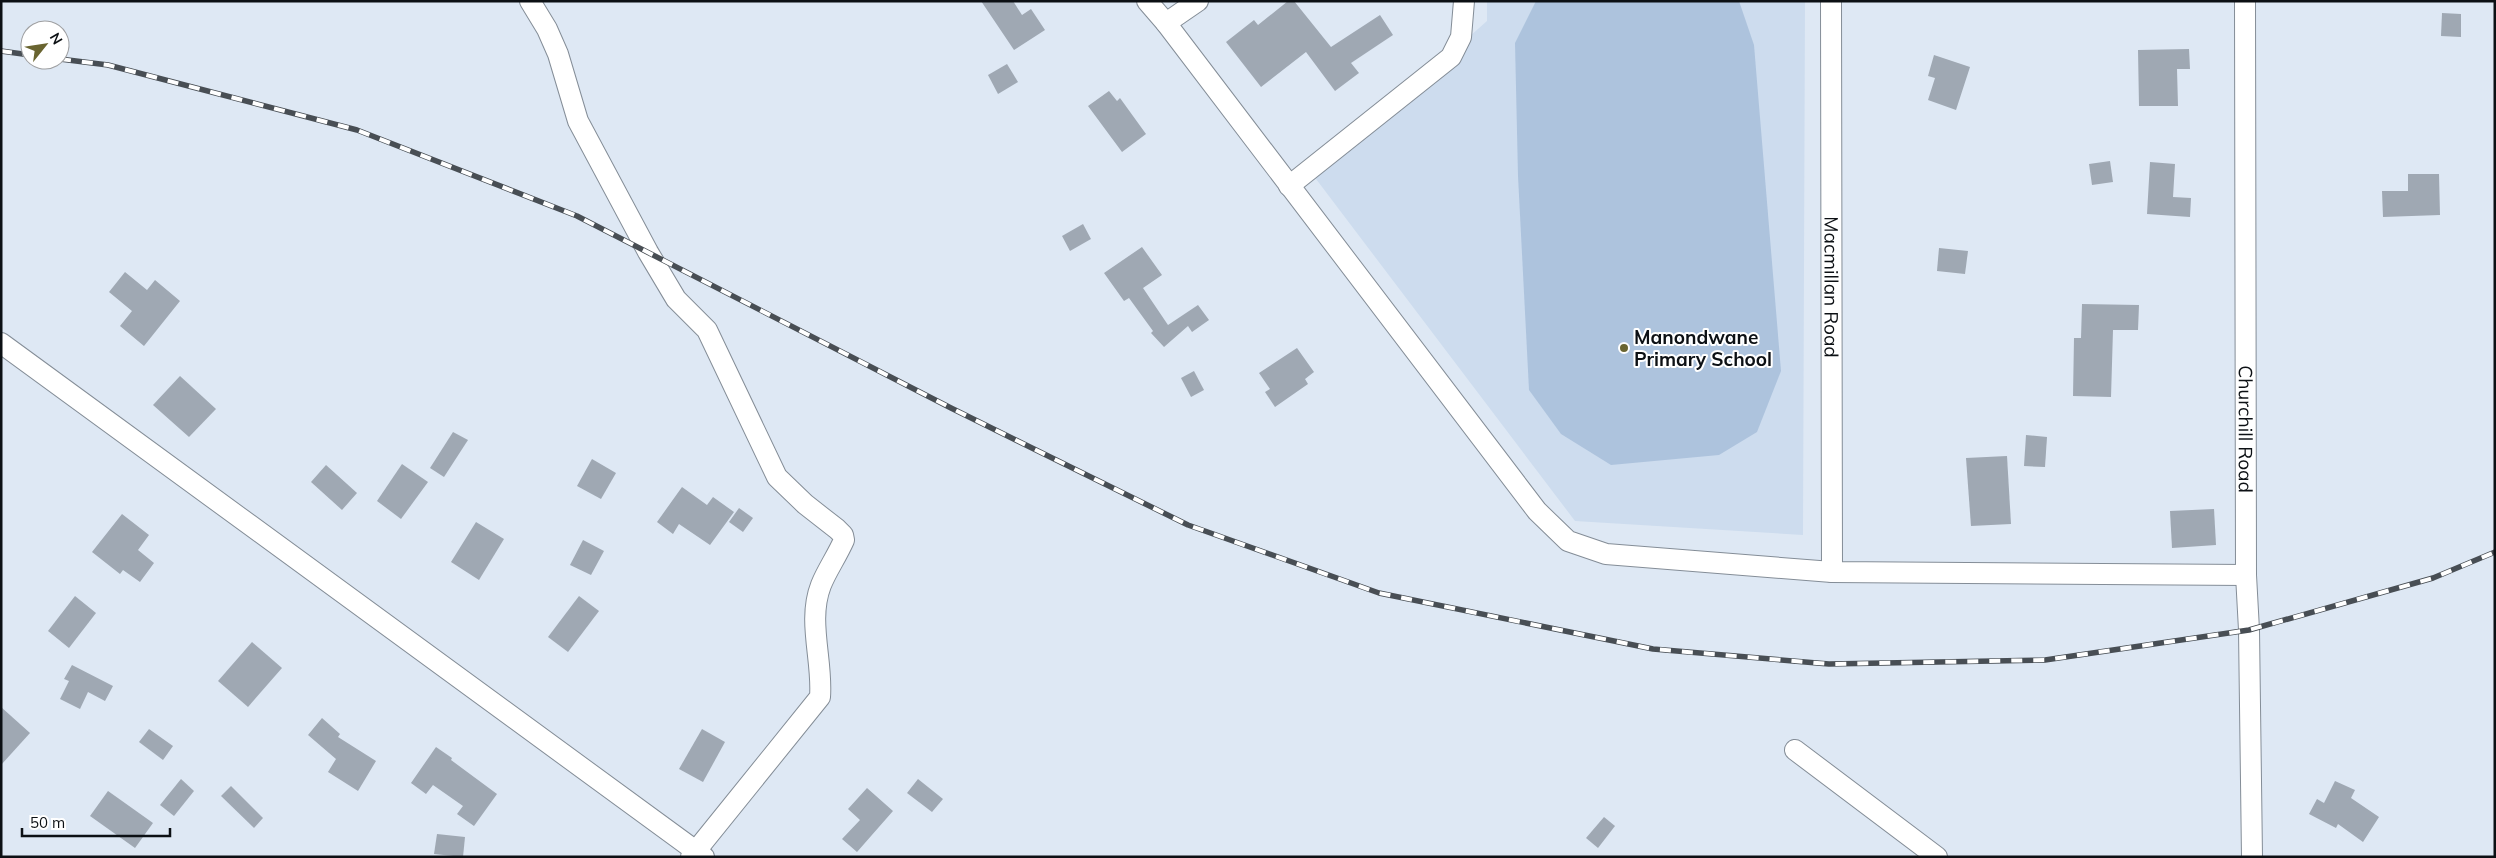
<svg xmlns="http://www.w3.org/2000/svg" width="2496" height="858" font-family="Mulish,sans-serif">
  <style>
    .built { fill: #cddcee }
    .green { fill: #adc3dd }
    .building { fill: #9fa8b3 }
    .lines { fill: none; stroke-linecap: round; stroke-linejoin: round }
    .minor-casing { stroke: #848d97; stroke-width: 22 }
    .minor { stroke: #fff; stroke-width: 20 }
    .rail-casing { stroke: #484e54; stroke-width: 5.5 }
    .rail { stroke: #fff; stroke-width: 4; stroke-dasharray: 11; stroke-linecap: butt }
    .poi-dot { fill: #696430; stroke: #fff; stroke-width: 2 }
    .labels { text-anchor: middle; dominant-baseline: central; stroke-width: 4; stroke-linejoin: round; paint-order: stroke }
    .street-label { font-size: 19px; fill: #0c1014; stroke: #fff }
    .poi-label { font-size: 19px; font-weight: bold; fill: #0c1014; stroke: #fff; text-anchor: start }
  </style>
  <rect width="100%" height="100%" fill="#dee8f4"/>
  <path class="built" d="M1487 1H1805L1803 535 1575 521 1313 175 1487 21Z"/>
  <path class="green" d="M1536 1H1739L1754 45 1781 371 1757 432 1719 455 1611 465 1561 434 1529 390 1518 176 1515 43Z"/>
  <g class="building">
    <path d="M981 1H1013L1022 15 1031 9 1045 30 1014 50Z"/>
    <path d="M1288 1H1294L1331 47 1380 15 1393 35 1351 63 1359 73 1335 91 1306 52 1261 87 1226 42 1254 20 1258 25Z"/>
    <path d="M2442 13 2461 14V37L2441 36Z"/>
    <path d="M2189 49 2190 69H2177L2178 106H2139L2138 50Z"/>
    <path d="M1934 55 1970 67 1956 110 1928 100 1935 78 1928 76Z"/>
    <path d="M1007 64 1018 82 998 94 988 75Z"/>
    <path d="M1109 91 1117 101 1120 98 1146 134 1122 152 1088 106Z"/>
    <path d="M2110 161 2113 182 2092 185 2089 164Z"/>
    <path d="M2150 162 2175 164 2173 197 2191 198 2190 217 2147 214Z"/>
    <path d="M2408 174H2439L2440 215 2383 217 2382 191H2408Z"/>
    <path d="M1083 224 1091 239 1070 251 1062 236Z"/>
    <path d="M1142 247 1162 275 1143 288 1168 325 1198 305 1209 320 1192 332 1188 326 1164 347 1151 333 1153 331 1129 298 1124 301 1104 273Z"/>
    <path d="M1939 248 1968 251 1965 274 1937 271Z"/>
    <path d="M125 272 147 290 155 280 180 301 144 346 120 326 132 311 109 292Z"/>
    <path d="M2082 304 2139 305 2138 330H2113L2111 397 2073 396 2074 338H2081Z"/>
    <path d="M1297 348 1314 372 1305 379 1308 384 1275 407 1265 392 1270 389 1259 373Z"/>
    <path d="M1194 371 1204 390 1191 397 1181 378Z"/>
    <path d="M180 376 216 409 189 437 153 405Z"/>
    <path d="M453 432 468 440 444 477 430 468Z"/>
    <path d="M2026 435 2047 437 2045 467 2024 466Z"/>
    <path d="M2007 456 2011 524 1971 526 1966 458Z"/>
    <path d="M592 459 616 473 601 499 577 486Z"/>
    <path d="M402 464 428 482 401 519 377 501Z"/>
    <path d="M326 465 357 493 342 510 311 482Z"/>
    <path d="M682 487 707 505 713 497 734 512 710 545 679 524 673 534 657 522Z"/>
    <path d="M739 508 753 518 743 532 729 522Z"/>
    <path d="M2214 509 2216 545 2172 548 2170 511Z"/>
    <path d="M122 514 149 535 138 550 154 563 140 582 123 570 120 574 92 552Z"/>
    <path d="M476 522 504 539 479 580 451 562Z"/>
    <path d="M583 540 604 551 591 575 570 565Z"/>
    <path d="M75 596 96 613 69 648 48 631Z"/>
    <path d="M579 596 599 611 568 652 548 637Z"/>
    <path d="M252 642 282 668 248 707 218 681Z"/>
    <path d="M72 665 113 686 105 701 88 692 80 709 60 699 69 681 64 679Z"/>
    <path d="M1 707 30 733 1 765Z"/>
    <path d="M322 718 340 734 338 737 376 761 358 791 328 772 336 759 308 735Z"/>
    <path d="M149 729 173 746 163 760 139 742Z"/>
    <path d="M702 729 725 742 703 782 679 769Z"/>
    <path d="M436 747 452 758 451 760 497 794 474 826 457 814 463 806 433 785 426 794 411 783Z"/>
    <path d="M181 779 194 791 174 816 160 805Z"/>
    <path d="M918 779 943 799 932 812 907 793Z"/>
    <path d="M2335 781 2355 790 2351 798 2379 817 2363 842 2338 824 2336 828 2309 814 2317 799 2324 803Z"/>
    <path d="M231 786 263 818 254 828 221 796Z"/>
    <path d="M867 788 893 811 857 852 842 839 860 820 848 809Z"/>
    <path d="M108 791 153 823 135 848 90 816Z"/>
    <path d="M1604 817 1615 826 1598 848 1586 838Z"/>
    <path d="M437 834 465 837 463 857 434 854Z"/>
  </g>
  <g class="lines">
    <defs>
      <g id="minor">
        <path d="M530 1 547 29 558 54 578 121 648 252 676 299 707 330 777 477 805 504 837 529 843 535 844 540C837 556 827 570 821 585 807 621 823 660 820 697L691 857"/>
        <path d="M1147 1 1166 23 1537 511 1568 541 1606 554 1832 572 2246 575"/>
        <path id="s1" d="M1831 1 1832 572"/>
        <path id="s2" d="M2245 1 2246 575 2249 630 2252 857"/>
        <path d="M1166 23 1198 1"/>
        <path d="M1289 186 1451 57 1461 37 1464 1"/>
        <path d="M1 343 704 857"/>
        <path d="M1795 750 1937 857"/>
      </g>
    </defs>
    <use href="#minor" class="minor-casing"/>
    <use href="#minor" class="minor"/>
    <defs>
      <g id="rail">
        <path d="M1 51 30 55"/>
        <path d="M60 59 108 65 357 130 577 216 951 408 1188 525 1379 593 1653 649 1829 664 2045 660 2249 630 2433 578 2495 552"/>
      </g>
    </defs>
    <use href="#rail" class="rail-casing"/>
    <use href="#rail" class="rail"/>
  </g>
  <circle class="poi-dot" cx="1624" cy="348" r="5"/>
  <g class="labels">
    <g class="street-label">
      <text stroke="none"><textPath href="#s1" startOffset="286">Macmillan Road</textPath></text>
      <text stroke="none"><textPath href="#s2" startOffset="428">Churchill Road</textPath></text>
    </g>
    <g class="poi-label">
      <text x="1634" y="337">Manondwane<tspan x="1634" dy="22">Primary School</tspan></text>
    </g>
  </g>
  <rect width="2496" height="858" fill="none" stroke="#0c1014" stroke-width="5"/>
  <g transform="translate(45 45) rotate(60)"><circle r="24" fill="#ffffff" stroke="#9e9fa1"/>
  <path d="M0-4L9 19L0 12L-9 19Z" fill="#696430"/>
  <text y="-8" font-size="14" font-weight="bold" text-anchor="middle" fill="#0c1014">N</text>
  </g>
  <path d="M22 828v8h148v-8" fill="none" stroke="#0c1014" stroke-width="2.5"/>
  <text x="30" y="828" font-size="15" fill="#0c1014" stroke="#ffffff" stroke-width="4" paint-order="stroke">50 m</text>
</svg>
